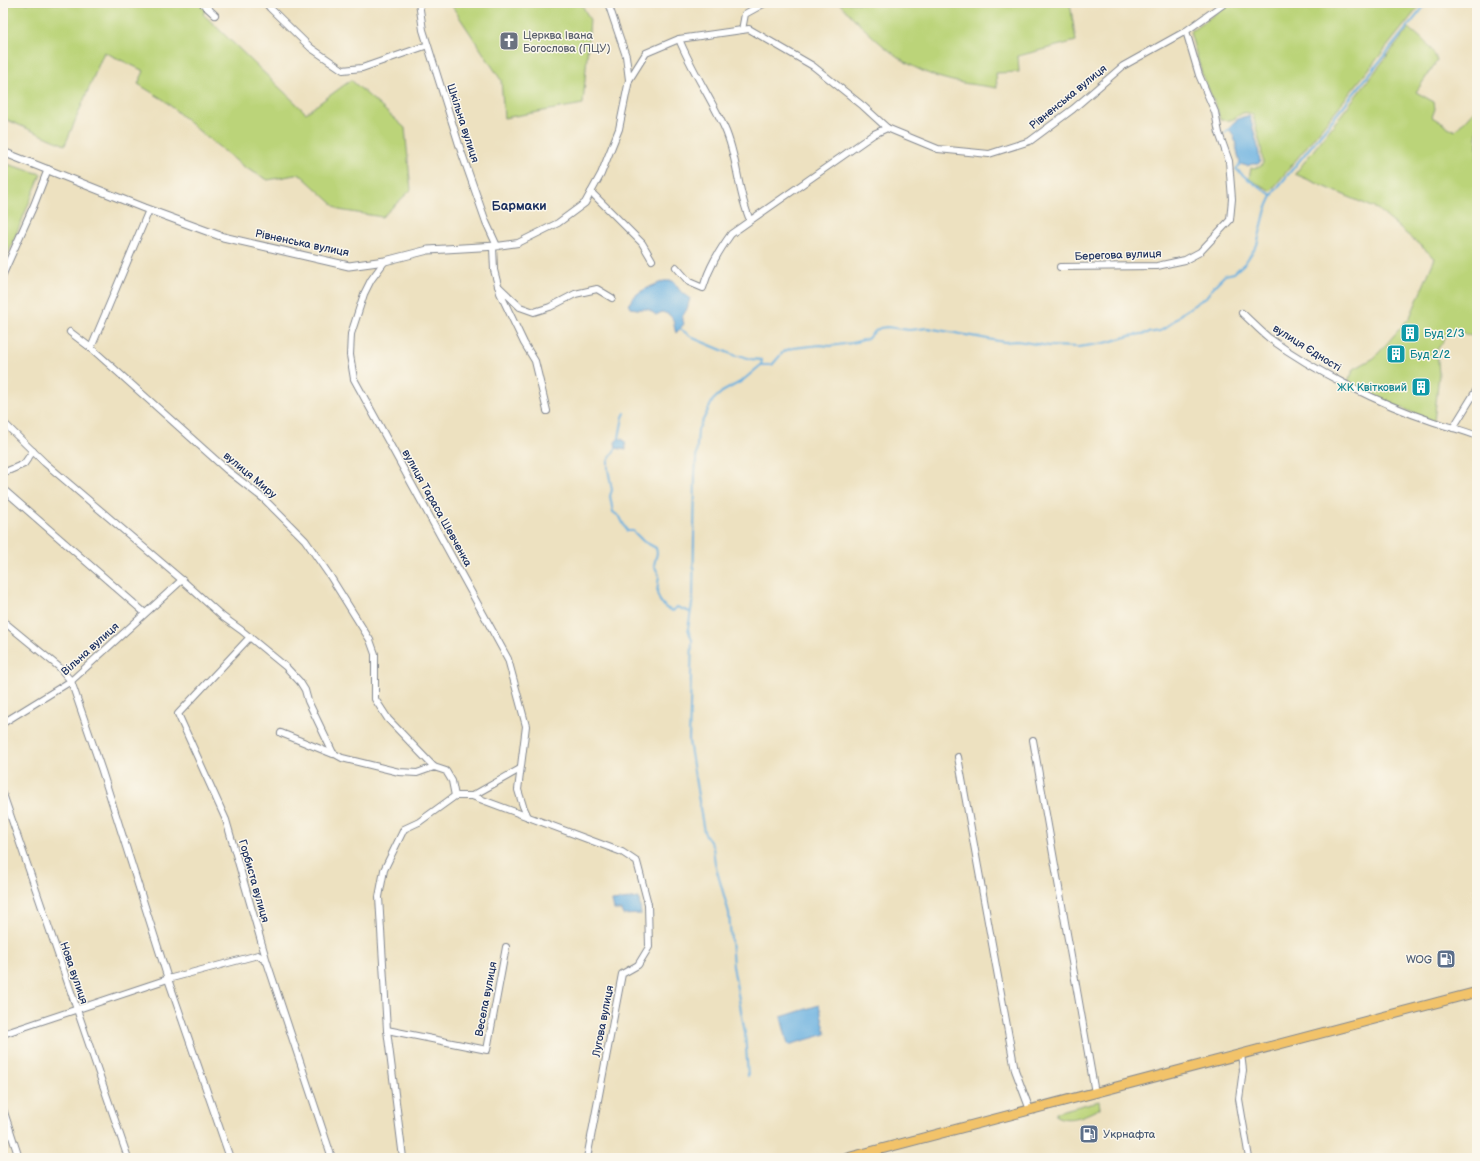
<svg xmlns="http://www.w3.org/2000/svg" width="1480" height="1161" font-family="'Balsamiq Sans',sans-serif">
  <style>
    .green { fill: #bbd479; stroke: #6b826c }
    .water { fill: #69b0e0; stroke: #42709f }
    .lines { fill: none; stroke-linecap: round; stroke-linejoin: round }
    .stream { stroke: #69b0e0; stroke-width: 2 }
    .minor-casing { stroke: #84888f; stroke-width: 8 }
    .tertiary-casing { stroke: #84888f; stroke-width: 9 }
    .primary-casing { stroke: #84888f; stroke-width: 11 }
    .minor { stroke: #fff; stroke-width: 6 }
    .tertiary { stroke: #fff; stroke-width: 7 }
    .primary { stroke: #f2c36a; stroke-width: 9 }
    .labels { text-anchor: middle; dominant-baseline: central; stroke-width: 3; stroke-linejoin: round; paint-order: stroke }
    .worship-label { font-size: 11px; fill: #5b616d; stroke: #fbf7ec; text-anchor: start }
    .street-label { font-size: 11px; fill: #1b2f5e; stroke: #fbf7ec }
    .culture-label { font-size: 11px; fill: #0d838f; stroke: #fbf7ec; text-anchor: start }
    .service-label { font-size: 11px; fill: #4e5e75; stroke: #fbf7ec; text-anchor: end }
    .quarter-label { font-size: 13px; font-weight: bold; fill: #1b2f5e; stroke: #fbf7ec }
  </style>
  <rect width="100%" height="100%" fill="#fbf7ec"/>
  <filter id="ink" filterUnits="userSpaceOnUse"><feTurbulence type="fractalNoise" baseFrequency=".025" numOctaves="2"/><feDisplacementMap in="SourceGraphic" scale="8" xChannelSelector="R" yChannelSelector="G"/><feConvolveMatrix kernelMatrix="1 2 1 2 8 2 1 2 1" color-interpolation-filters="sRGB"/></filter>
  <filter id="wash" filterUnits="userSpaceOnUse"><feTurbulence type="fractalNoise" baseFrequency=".012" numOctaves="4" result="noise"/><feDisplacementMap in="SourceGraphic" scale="16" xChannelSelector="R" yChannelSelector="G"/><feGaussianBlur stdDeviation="0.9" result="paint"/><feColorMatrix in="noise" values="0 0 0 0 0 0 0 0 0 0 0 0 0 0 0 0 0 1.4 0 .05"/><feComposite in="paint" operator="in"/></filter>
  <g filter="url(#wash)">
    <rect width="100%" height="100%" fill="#ede1c0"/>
    <g class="green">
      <path d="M3 3H211L203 14 306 113 351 80 405 128 411 190 382 217 339 210 300 174 268 180 244 167 193 126 164 100 138 84 144 71 104 52 65 145 3 118Z"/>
      <path d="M450 3H581L590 20 583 104 504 118 501 80Z"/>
      <path d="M839 3H1070L1076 41 1018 56 1019 72 996 73 997 88C980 85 962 84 945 79 901 68 870 35 839 3Z"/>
      <path d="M1230 3H1422L1271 191 1249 179 1251 168 1260 167 1263 163 1261 147 1253 115C1241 108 1238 119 1230 120 1226 121 1223 120 1220 120L1218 111 1202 74 1190 32Z"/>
      <path d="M1409 28C1421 38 1432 46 1437 61L1416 92 1434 102 1435 109 1432 117 1455 131 1477 107V338L1452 329 1437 350 1439 374 1434 422 1347 384 1354 369 1374 358 1410 317 1435 258 1377 209 1295 174Z"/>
      <path d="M3 163 41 174 3 266Z"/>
      <path d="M1099 1101 1100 1108C1087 1115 1070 1123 1056 1116V1112Z"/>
    </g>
    <g class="water">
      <path d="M1248 116 1250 117 1258 147 1260 162 1258 164H1252L1247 166 1240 164 1234 136 1229 129C1233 121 1240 117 1248 116Z"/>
      <path d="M664 281H673L681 292 690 298 687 309 682 317 684 324 676 333C672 321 676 316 662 312L656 315 648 309H637L631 308 629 304C635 291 651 287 664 281Z"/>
      <path d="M619 438 625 441 626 450 616 448 615 442Z"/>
      <path d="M639 898 641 914 623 915 621 910H614L612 901Z"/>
      <path d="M819 1005 826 1034 788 1045 781 1017Z"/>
    </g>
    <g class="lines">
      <g class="stream">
        <path d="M1225 133 1229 129"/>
        <path d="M1240 164 1236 169C1248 180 1258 187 1272 195"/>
        <path d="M679 328 693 338 736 356H742L750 359 762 360 761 365"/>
        <path d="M619 438 623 417 625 413"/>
        <path d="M616 448 608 461V469L612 490 610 496 613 512 620 517 627 531H633L643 541 656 548 657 553 654 565 659 575 657 593 660 601 666 608 673 611 677 607 690 612"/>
        <path d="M748 1076 745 1033 733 966 729 913 715 864 713 847 704 832 689 741 692 640 688 629 693 598 695 475 698 430 713 400 722 392 742 381 761 365H772L784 351 793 348 820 345 830 346 852 343 867 339 874 332 880 328 887 327 909 330 928 328 1004 342 1017 341 1049 346 1079 347 1105 343 1129 336 1160 331 1167 327 1182 313 1206 297 1215 285 1225 275 1234 273 1245 263 1257 245 1266 209 1274 192 1427 3"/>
      </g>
    </g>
  </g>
  <g filter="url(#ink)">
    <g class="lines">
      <defs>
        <g id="minor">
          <path d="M202 3 215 15"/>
          <path d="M266 3 270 8 311 48 343 70 362 68 428 45"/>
          <path d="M419 3 423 30 461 151 486 222 497 246 518 243 558 223 585 203 601 174 619 129 629 80 646 53 679 39 749 29 813 66 863 106 887 128 938 149 989 154 1030 141 1073 109 1123 66 1186 31 1225 3"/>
          <path d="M608 3 626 56 629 80"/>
          <path d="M742 30 745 14 765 3"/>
          <path d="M679 39C692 71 711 98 725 129 738 158 737 191 750 220"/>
          <path d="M591 192 642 243 652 260"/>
          <path d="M149 210 91 348 227 470 264 499 305 540 330 576 370 640 375 654V699L388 719 434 767"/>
          <path d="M493 247 494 270 500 293 524 343 535 361 547 411"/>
          <path d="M385 261 371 280 364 294 351 334 350 355 354 379 508 659 526 726 518 790 523 806 528 817"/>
          <path d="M676 267 689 282 703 288C709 267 719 251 731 234L874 134 887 128"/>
          <path d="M1060 267 1157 266 1185 260 1200 252 1230 220 1232 199 1229 161 1219 133 1215 112 1199 75 1186 31"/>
          <path d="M3 274 34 205 48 169"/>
          <path d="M498 286 520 307 534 312 550 307 575 294 597 289 612 298"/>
          <path d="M1242 313C1251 321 1259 330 1269 338 1314 371 1380 404 1434 422 1448 427 1463 430 1477 436"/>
          <path d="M70 332 91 348"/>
          <path d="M3 422 45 463 182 580 223 617 241 630 286 667 300 682 305 690 308 701 333 753 342 758 399 772 417 773 434 767 446 771 452 781 455 796"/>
          <path d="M1453 428 1477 389"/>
          <path d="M3 473 24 464 33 451"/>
          <path d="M3 489 145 613"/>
          <path d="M3 621 59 667 71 681 102 771 168 979 230 1158"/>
          <path d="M250 637 178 714 226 820 267 962 332 1158"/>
          <path d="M3 723 71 681 182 580"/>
          <path d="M281 733 333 754"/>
          <path d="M1033 740 1095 1093"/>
          <path d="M958 757 1015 1070 1030 1110"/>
          <path d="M3 794 128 1158"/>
          <path d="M472 796 622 852 637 862 648 904 649 947 638 965 622 974 587 1158"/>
          <path d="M387 1030 487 1050 506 947"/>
          <path d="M3 1034 168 979 258 955 267 962"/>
          <path d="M1241 1054 1243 1070 1239 1099 1249 1158"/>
          <path d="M3 1109 19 1158"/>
          <path d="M403 1158 387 1030 379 897 384 870 404 829 419 822 455 796H472L520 769"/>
        </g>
        <path id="tertiary" d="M3 152 144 208 223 237 349 266 385 261 428 250 497 246"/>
        <path id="primary" d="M847 1158 1477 992"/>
      </defs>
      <use href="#minor" class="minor-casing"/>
      <use href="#tertiary" class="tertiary-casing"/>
      <use href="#primary" class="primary-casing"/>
      <use href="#minor" class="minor"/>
      <use href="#tertiary" class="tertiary"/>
      <use href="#primary" class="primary"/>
    </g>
  </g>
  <defs>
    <symbol id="church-square" viewBox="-11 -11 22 22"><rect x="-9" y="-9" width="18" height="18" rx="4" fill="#6b7280" stroke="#fbf7ec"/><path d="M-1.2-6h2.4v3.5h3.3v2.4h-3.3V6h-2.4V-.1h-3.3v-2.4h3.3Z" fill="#fff"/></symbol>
    <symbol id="building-square" viewBox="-11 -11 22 22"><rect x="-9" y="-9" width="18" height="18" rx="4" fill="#0f9aa8" stroke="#fbf7ec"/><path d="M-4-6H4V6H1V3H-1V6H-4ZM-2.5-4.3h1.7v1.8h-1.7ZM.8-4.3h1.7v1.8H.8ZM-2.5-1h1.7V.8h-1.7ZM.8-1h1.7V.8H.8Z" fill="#fff"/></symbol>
    <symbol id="fuel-square" viewBox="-11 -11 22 22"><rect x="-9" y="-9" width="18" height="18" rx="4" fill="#5c6f8a" stroke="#fbf7ec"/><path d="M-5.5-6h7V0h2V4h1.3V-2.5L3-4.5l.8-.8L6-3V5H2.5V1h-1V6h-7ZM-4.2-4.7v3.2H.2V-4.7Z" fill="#fff"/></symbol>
  </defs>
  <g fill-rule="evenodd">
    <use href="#church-square" x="498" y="30" width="22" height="22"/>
    <use href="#building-square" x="1399" y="322" width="22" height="22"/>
    <use href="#building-square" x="1385" y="343" width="22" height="22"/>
    <use href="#building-square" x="1410" y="376" width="22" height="22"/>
    <use href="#fuel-square" x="1435" y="948" width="22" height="22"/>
    <use href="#fuel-square" x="1078" y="1123" width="22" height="22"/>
  </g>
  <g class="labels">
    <g class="worship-label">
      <text x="523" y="35">Церква Івана<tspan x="523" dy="13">Богослова (ПЦУ)</tspan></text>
    </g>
    <g class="street-label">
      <text transform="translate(1068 97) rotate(-39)">Рівненська вулиця</text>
      <text transform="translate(463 123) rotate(72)">Шкільна вулиця</text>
      <text transform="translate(302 243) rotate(12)">Рівненська вулиця</text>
      <text transform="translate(1118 255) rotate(-2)">Берегова вулиця</text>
      <text transform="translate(1307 348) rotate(32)">вулиця Єдності</text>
      <text transform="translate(250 475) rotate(40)">вулиця Миру</text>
      <text transform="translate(437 508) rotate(61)">вулиця Тараса Шевченка</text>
      <text transform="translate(90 649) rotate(-42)">Вільна вулиця</text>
      <text transform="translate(254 881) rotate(74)">Горбиста вулиця</text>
      <text transform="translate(74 973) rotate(71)">Нова вулиця</text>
      <text transform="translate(486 999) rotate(-79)">Весела вулиця</text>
      <text transform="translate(603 1021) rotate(-79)">Лугова вулиця</text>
    </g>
    <g class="culture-label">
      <text x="1424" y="333">Буд 2/3</text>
      <text x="1410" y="354">Буд 2/2</text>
      <text x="1407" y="387" text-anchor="end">ЖК Квітковий</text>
    </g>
    <g class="service-label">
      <text x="1432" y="959">WOG</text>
      <text x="1103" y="1134" text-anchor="start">Укрнафта</text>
    </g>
    <g class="quarter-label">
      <text x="519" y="206">Бармаки</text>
    </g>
  </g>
  <rect width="1480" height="1161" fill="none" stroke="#fbf7ec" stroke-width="16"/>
</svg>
